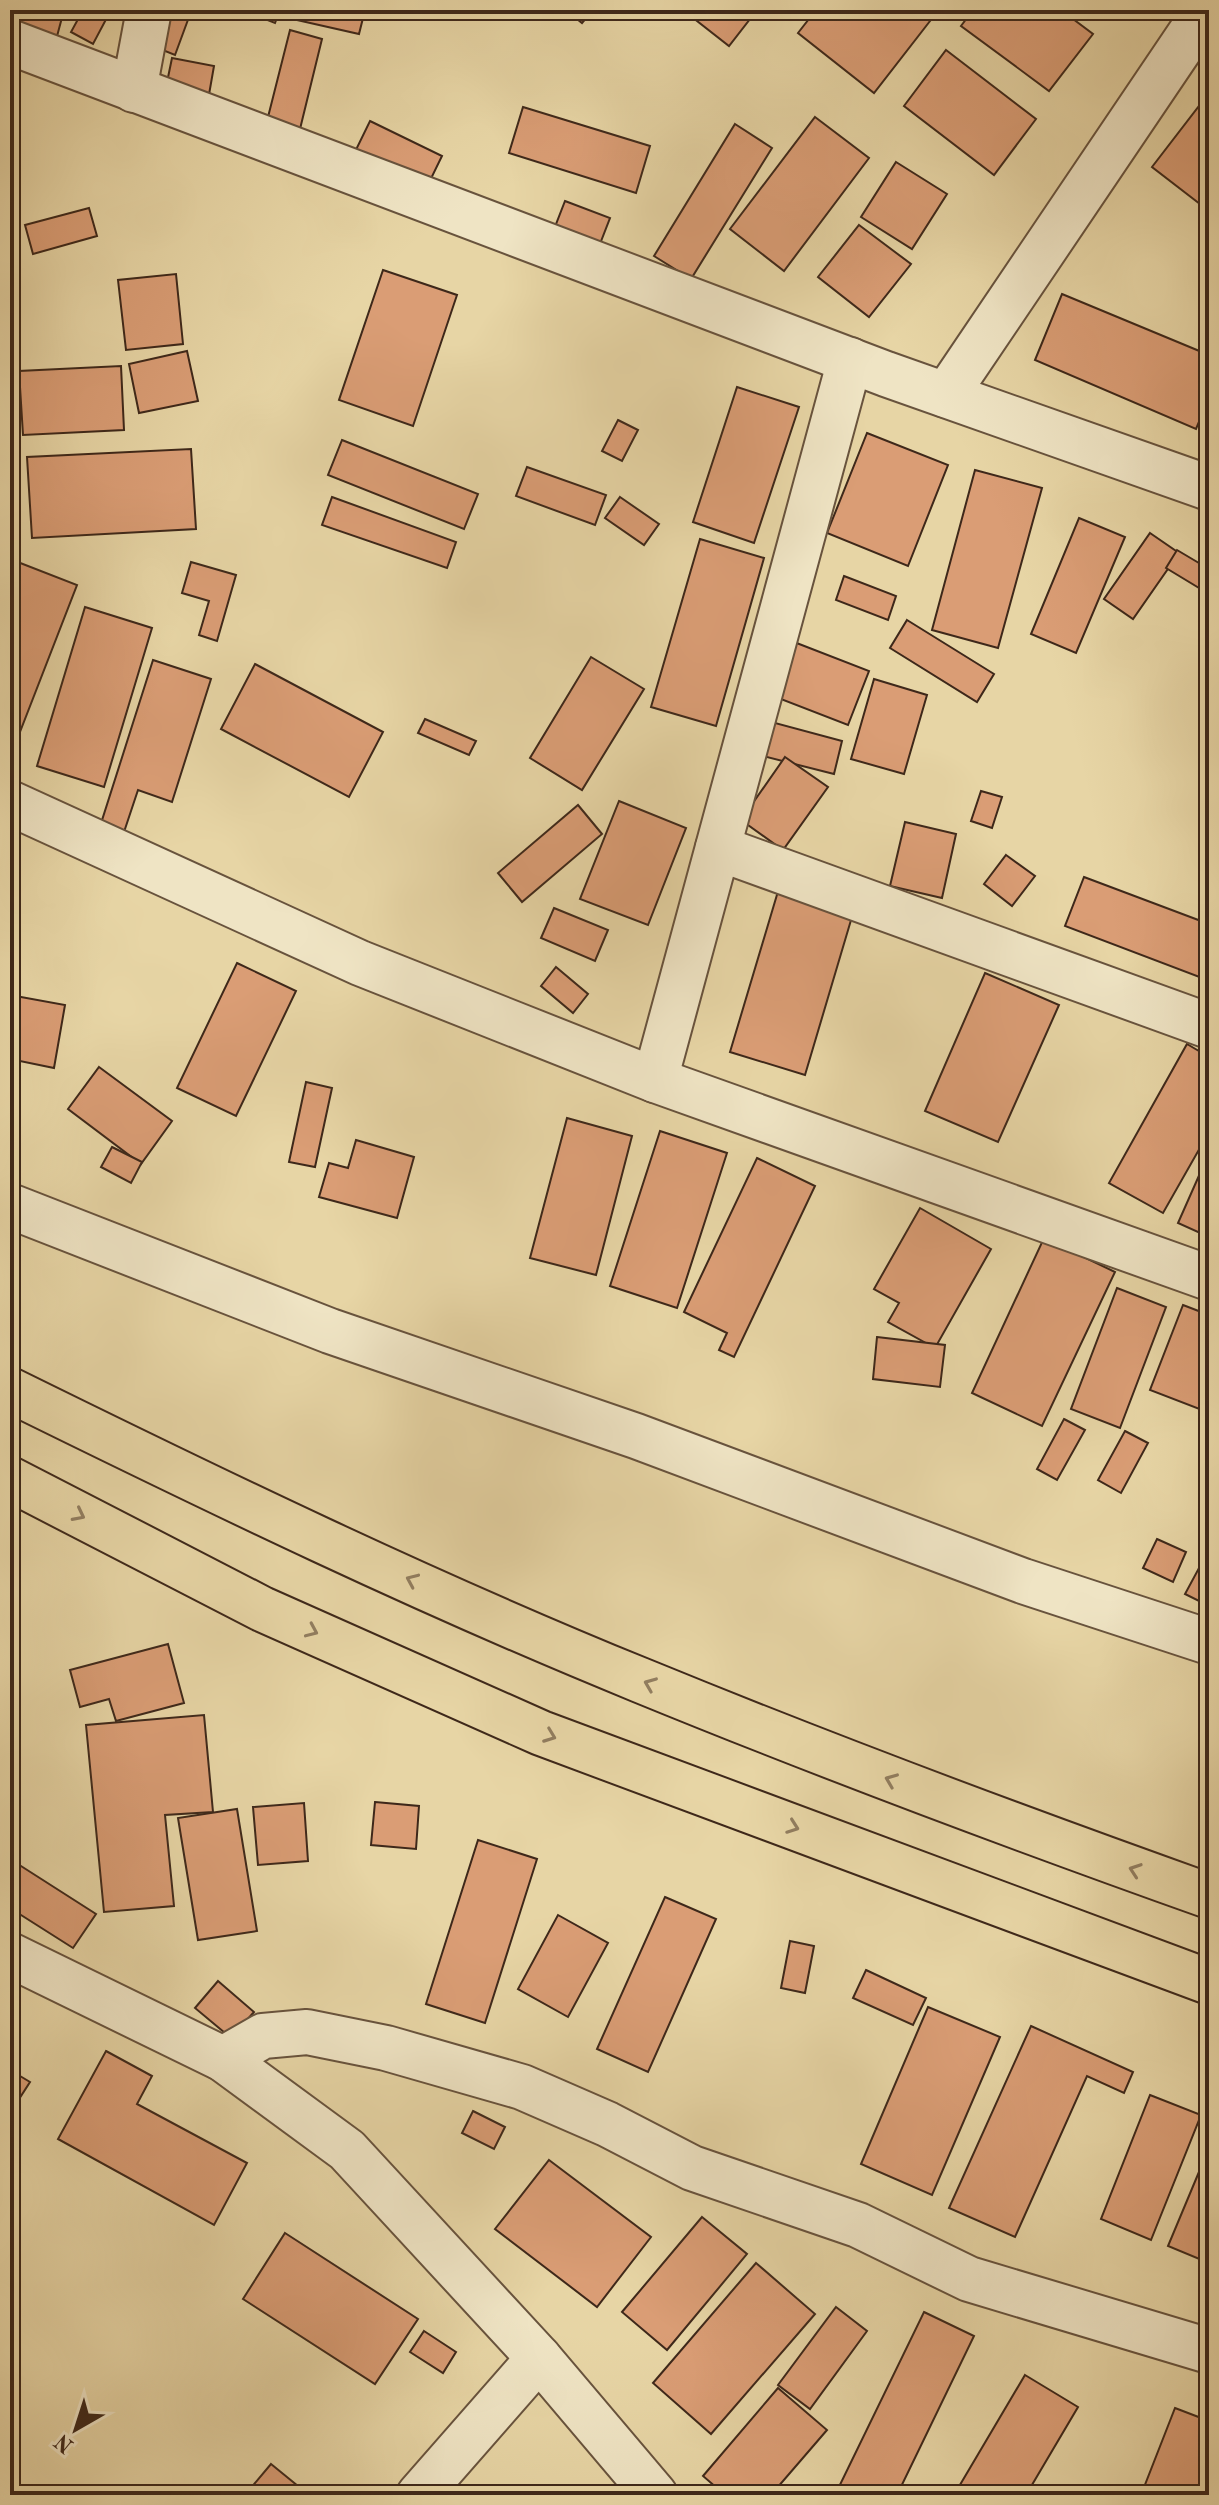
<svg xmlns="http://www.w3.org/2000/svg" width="1219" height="2505" font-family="'Old Standard TT',serif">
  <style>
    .building { fill: #da9d75; stroke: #3e281a; stroke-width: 2 }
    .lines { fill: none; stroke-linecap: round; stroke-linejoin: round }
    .minor-casing { stroke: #68533d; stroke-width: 48 }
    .primary-casing { stroke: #3e281a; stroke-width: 48 }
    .minor { stroke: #efe4c4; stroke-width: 44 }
    .primary { stroke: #e7d5a5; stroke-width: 44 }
    .oneway { stroke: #927e60 }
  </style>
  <rect width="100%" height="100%" fill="#e7d5a5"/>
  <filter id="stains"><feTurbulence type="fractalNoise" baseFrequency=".0025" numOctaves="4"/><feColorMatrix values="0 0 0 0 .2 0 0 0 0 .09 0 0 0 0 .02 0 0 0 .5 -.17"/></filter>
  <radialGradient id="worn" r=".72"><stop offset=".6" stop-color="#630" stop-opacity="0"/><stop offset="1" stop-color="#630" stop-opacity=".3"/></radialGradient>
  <g class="building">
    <path d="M10 10H64L56 40 10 27Z"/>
    <path d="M83 10H111L93 44 71 32Z"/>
    <path d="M163 10 189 17 175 55 150 45Z"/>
    <path d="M242 10H280L275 23Z"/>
    <path d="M290 10H365L359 34 288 18Z"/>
    <path d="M566 10H593L582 23Z"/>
    <path d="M683 10H757L729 46Z"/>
    <path d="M816 10H915L930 21 874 93 798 33Z"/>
    <path d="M973 10H1061L1093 34 1049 91 961 26Z"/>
    <path d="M290 30 322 39 300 129 267 121Z"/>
    <path d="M946 50 1036 119 994 175 904 106Z"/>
    <path d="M172 58 214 66 207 106 164 97Z"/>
    <path d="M1199 106 1209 114V211L1152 167Z"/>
    <path d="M523 107 650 146 636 193 509 153Z"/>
    <path d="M815 117 869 158 784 271 730 229Z"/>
    <path d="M370 121 442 156 422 197 350 162Z"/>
    <path d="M735 124 772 148 691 279 654 256Z"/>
    <path d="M896 162 947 194 912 249 861 217Z"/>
    <path d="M565 201 610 218 598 249 553 232Z"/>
    <path d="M89 208 97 236 33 254 25 225Z"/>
    <path d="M859 225 911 264 869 317 818 277Z"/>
    <path d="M383 270 457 295 413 426 339 400Z"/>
    <path d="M176 274 183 344 126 350 118 280Z"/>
    <path d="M1062 294 1209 355V398L1196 429 1035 360Z"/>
    <path d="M187 351 198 401 139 413 129 364Z"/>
    <path d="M121 366 124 430 23 435 19 371Z"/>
    <path d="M737 387 799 407 754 543 693 522Z"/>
    <path d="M618 420 638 430 622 461 602 451Z"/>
    <path d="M867 433 948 465 908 566 827 533Z"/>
    <path d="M342 440 478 494 464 529 328 475Z"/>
    <path d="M191 449 196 529 32 538 27 457Z"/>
    <path d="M527 467 606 495 595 525 516 496Z"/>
    <path d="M975 470 1042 488 998 648 932 630Z"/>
    <path d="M332 497 456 542 447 568 322 525Z"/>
    <path d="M620 497 659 524 644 545 605 518Z"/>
    <path d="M1079 518 1125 537 1076 653 1031 634Z"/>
    <path d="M1150 533 1179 553 1133 619 1104 599Z"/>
    <path d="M700 539 764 558 716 726 651 707Z"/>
    <path d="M1177 550 1209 569V594L1166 568Z"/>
    <path d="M10 559 77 585 11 755H10Z"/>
    <path d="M191 562 236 575 217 641 199 635 209 601 182 593Z"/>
    <path d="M844 576 896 596 888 620 836 600Z"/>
    <path d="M85 607 152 628 104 787 37 766Z"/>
    <path d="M907 620 994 674 977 702 890 648Z"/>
    <path d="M794 642 869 671 848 725 773 696Z"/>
    <path d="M591 657 644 689 582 790 530 758Z"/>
    <path d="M153 660 211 679 172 802 138 790 120 844 97 836Z"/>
    <path d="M255 664 383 732 349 797 221 729Z"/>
    <path d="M874 679 927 695 904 774 851 759Z"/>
    <path d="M425 719 476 741 469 755 418 733Z"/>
    <path d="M760 719 842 741 834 774 751 753Z"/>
    <path d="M785 757 828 787 783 850 741 820Z"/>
    <path d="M981 791 1002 797 992 828 971 821Z"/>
    <path d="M619 801 686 828 648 925 580 899Z"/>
    <path d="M578 805 602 834 522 902 498 873Z"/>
    <path d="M905 822 956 834 942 898 890 886Z"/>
    <path d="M1006 855 1035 876 1012 906 984 884Z"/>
    <path d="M1084 877 1209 924V959L1202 978 1065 926Z"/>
    <path d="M779 888 854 910 805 1075 730 1052Z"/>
    <path d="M554 908 608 930 595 961 541 938Z"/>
    <path d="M237 963 296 991 236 1116 177 1088Z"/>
    <path d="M556 967 588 994 573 1013 541 986Z"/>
    <path d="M985 973 1059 1005 998 1142 925 1111Z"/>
    <path d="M10 995 65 1005 54 1068 10 1059Z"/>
    <path d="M1187 1044 1209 1057V1132L1163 1213 1109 1183Z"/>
    <path d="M99 1067 172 1121 141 1164 68 1109Z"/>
    <path d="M306 1082 332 1088 315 1167 289 1162Z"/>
    <path d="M567 1118 632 1136 596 1275 530 1258Z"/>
    <path d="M660 1131 727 1153 677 1308 610 1286Z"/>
    <path d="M356 1140 414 1157 397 1218 319 1197 329 1163 348 1168Z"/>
    <path d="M112 1147 142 1162 131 1183 101 1167Z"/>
    <path d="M1209 1153V1237L1178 1223Z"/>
    <path d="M757 1158 815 1186 734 1357 719 1350 727 1333 684 1312Z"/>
    <path d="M920 1208 991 1249 935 1348 888 1322 899 1303 874 1289Z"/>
    <path d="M1044 1238 1115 1272 1042 1426 972 1393Z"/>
    <path d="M1117 1288 1166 1307 1120 1428 1071 1409Z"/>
    <path d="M1183 1305 1209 1315V1391L1202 1410 1150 1390Z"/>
    <path d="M877 1337 945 1345 940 1387 873 1379Z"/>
    <path d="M1064 1419 1085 1430 1057 1480 1037 1469Z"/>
    <path d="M1125 1431 1148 1443 1121 1493 1098 1480Z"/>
    <path d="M1157 1539 1186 1552 1173 1582 1143 1568Z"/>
    <path d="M1199 1568 1209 1573V1606L1185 1594Z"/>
    <path d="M168 1644 184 1703 116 1721 109 1699 80 1707 70 1670Z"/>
    <path d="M204 1715 213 1812 165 1815 174 1906 104 1912 86 1725Z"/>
    <path d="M375 1802 419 1806 416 1849 371 1845Z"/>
    <path d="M304 1803 308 1861 258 1865 253 1807Z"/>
    <path d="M237 1809 257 1931 198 1940 178 1818Z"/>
    <path d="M478 1840 537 1859 485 2023 426 2004Z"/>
    <path d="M10 1859 96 1914 73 1948 10 1908Z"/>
    <path d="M665 1897 716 1919 648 2072 597 2049Z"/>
    <path d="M558 1915 608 1943 568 2017 518 1989Z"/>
    <path d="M790 1941 814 1946 805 1993 781 1988Z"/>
    <path d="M866 1970 926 1998 913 2025 853 1998Z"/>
    <path d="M218 1981 254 2012 231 2038 195 2008Z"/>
    <path d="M928 2007 1000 2037 932 2195 861 2164Z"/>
    <path d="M1031 2026 1133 2072 1124 2093 1087 2076 1015 2237 949 2208Z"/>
    <path d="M106 2051 152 2076 137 2104 247 2163 214 2225 58 2139Z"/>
    <path d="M10 2070 30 2082 10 2113Z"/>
    <path d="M1150 2095 1201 2115 1151 2240 1101 2219Z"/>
    <path d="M473 2111 505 2127 494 2149 462 2133Z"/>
    <path d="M1209 2148V2263L1168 2246Z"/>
    <path d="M549 2160 651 2237 597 2307 495 2229Z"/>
    <path d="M702 2217 747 2254 667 2350 622 2312Z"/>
    <path d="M285 2233 418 2319 375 2384 243 2299Z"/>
    <path d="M756 2263 815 2314 711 2434 653 2383Z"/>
    <path d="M836 2307 867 2331 810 2409 778 2385Z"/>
    <path d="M924 2312 974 2336 897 2495H835Z"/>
    <path d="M424 2331 456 2352 443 2373 410 2352Z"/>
    <path d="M1025 2375 1078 2407 1026 2495H954Z"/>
    <path d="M778 2388 827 2430 771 2495H725L703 2476Z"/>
    <path d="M1175 2408 1209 2421V2495H1141Z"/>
    <path d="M271 2464 309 2495H245Z"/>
  </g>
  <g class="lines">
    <defs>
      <g id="minor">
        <path d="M10 42 886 374 1209 488"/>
        <path d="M134 90 149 10"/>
        <path d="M946 395 1206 10"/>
        <path d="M10 803 360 963 655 1080 1209 1278"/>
        <path d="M718 848 1209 1026"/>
        <path d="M655 1080 850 360"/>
        <path d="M10 1206 330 1331 636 1436 1023 1581 1209 1642"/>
        <path d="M10 1955 223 2059 347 2150 539 2358 655 2495"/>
        <path d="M223 2059 263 2036 307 2032 386 2048 522 2087 607 2124 692 2168 858 2225 969 2279 1209 2351"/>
        <path d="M419 2495 539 2358"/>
      </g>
      <g id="primary">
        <path d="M10 1390C217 1492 426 1593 640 1680 828 1757 1018 1828 1209 1896"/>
        <path d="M10 1479 262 1609 541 1733 1209 1982"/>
      </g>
    </defs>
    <use href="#minor" class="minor-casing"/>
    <use href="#primary" class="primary-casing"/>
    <use href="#minor" class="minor"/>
    <use href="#primary" class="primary"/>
  </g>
  <defs><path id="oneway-chevron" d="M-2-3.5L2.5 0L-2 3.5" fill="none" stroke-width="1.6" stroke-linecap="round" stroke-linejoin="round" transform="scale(2)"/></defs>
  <g class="oneway">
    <use href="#oneway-chevron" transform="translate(79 1515) rotate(27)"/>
    <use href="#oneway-chevron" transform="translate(412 1580) rotate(-156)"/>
    <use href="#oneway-chevron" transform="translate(312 1631) rotate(24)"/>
    <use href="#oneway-chevron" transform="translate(650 1684) rotate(-158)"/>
    <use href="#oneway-chevron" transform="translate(550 1736) rotate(21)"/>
    <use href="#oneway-chevron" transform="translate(891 1780) rotate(-158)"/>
    <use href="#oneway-chevron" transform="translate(793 1827) rotate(20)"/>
    <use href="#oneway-chevron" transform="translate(1135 1870) rotate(-161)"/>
  </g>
  <rect width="1219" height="2505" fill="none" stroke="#e7d5a5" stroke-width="40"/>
  <rect x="12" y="12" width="1195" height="2481" fill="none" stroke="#3e281a" stroke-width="4"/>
  <rect x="20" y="20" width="1179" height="2465" fill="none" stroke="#3e281a" stroke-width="2"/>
  <g transform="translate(76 2429) rotate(219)" stroke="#efe4c4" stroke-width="6" paint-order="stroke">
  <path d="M0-6L14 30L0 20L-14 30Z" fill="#3e281a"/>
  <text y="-12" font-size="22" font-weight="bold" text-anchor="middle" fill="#3e281a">N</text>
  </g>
  <rect width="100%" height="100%" filter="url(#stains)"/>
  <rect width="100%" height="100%" fill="url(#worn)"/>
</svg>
